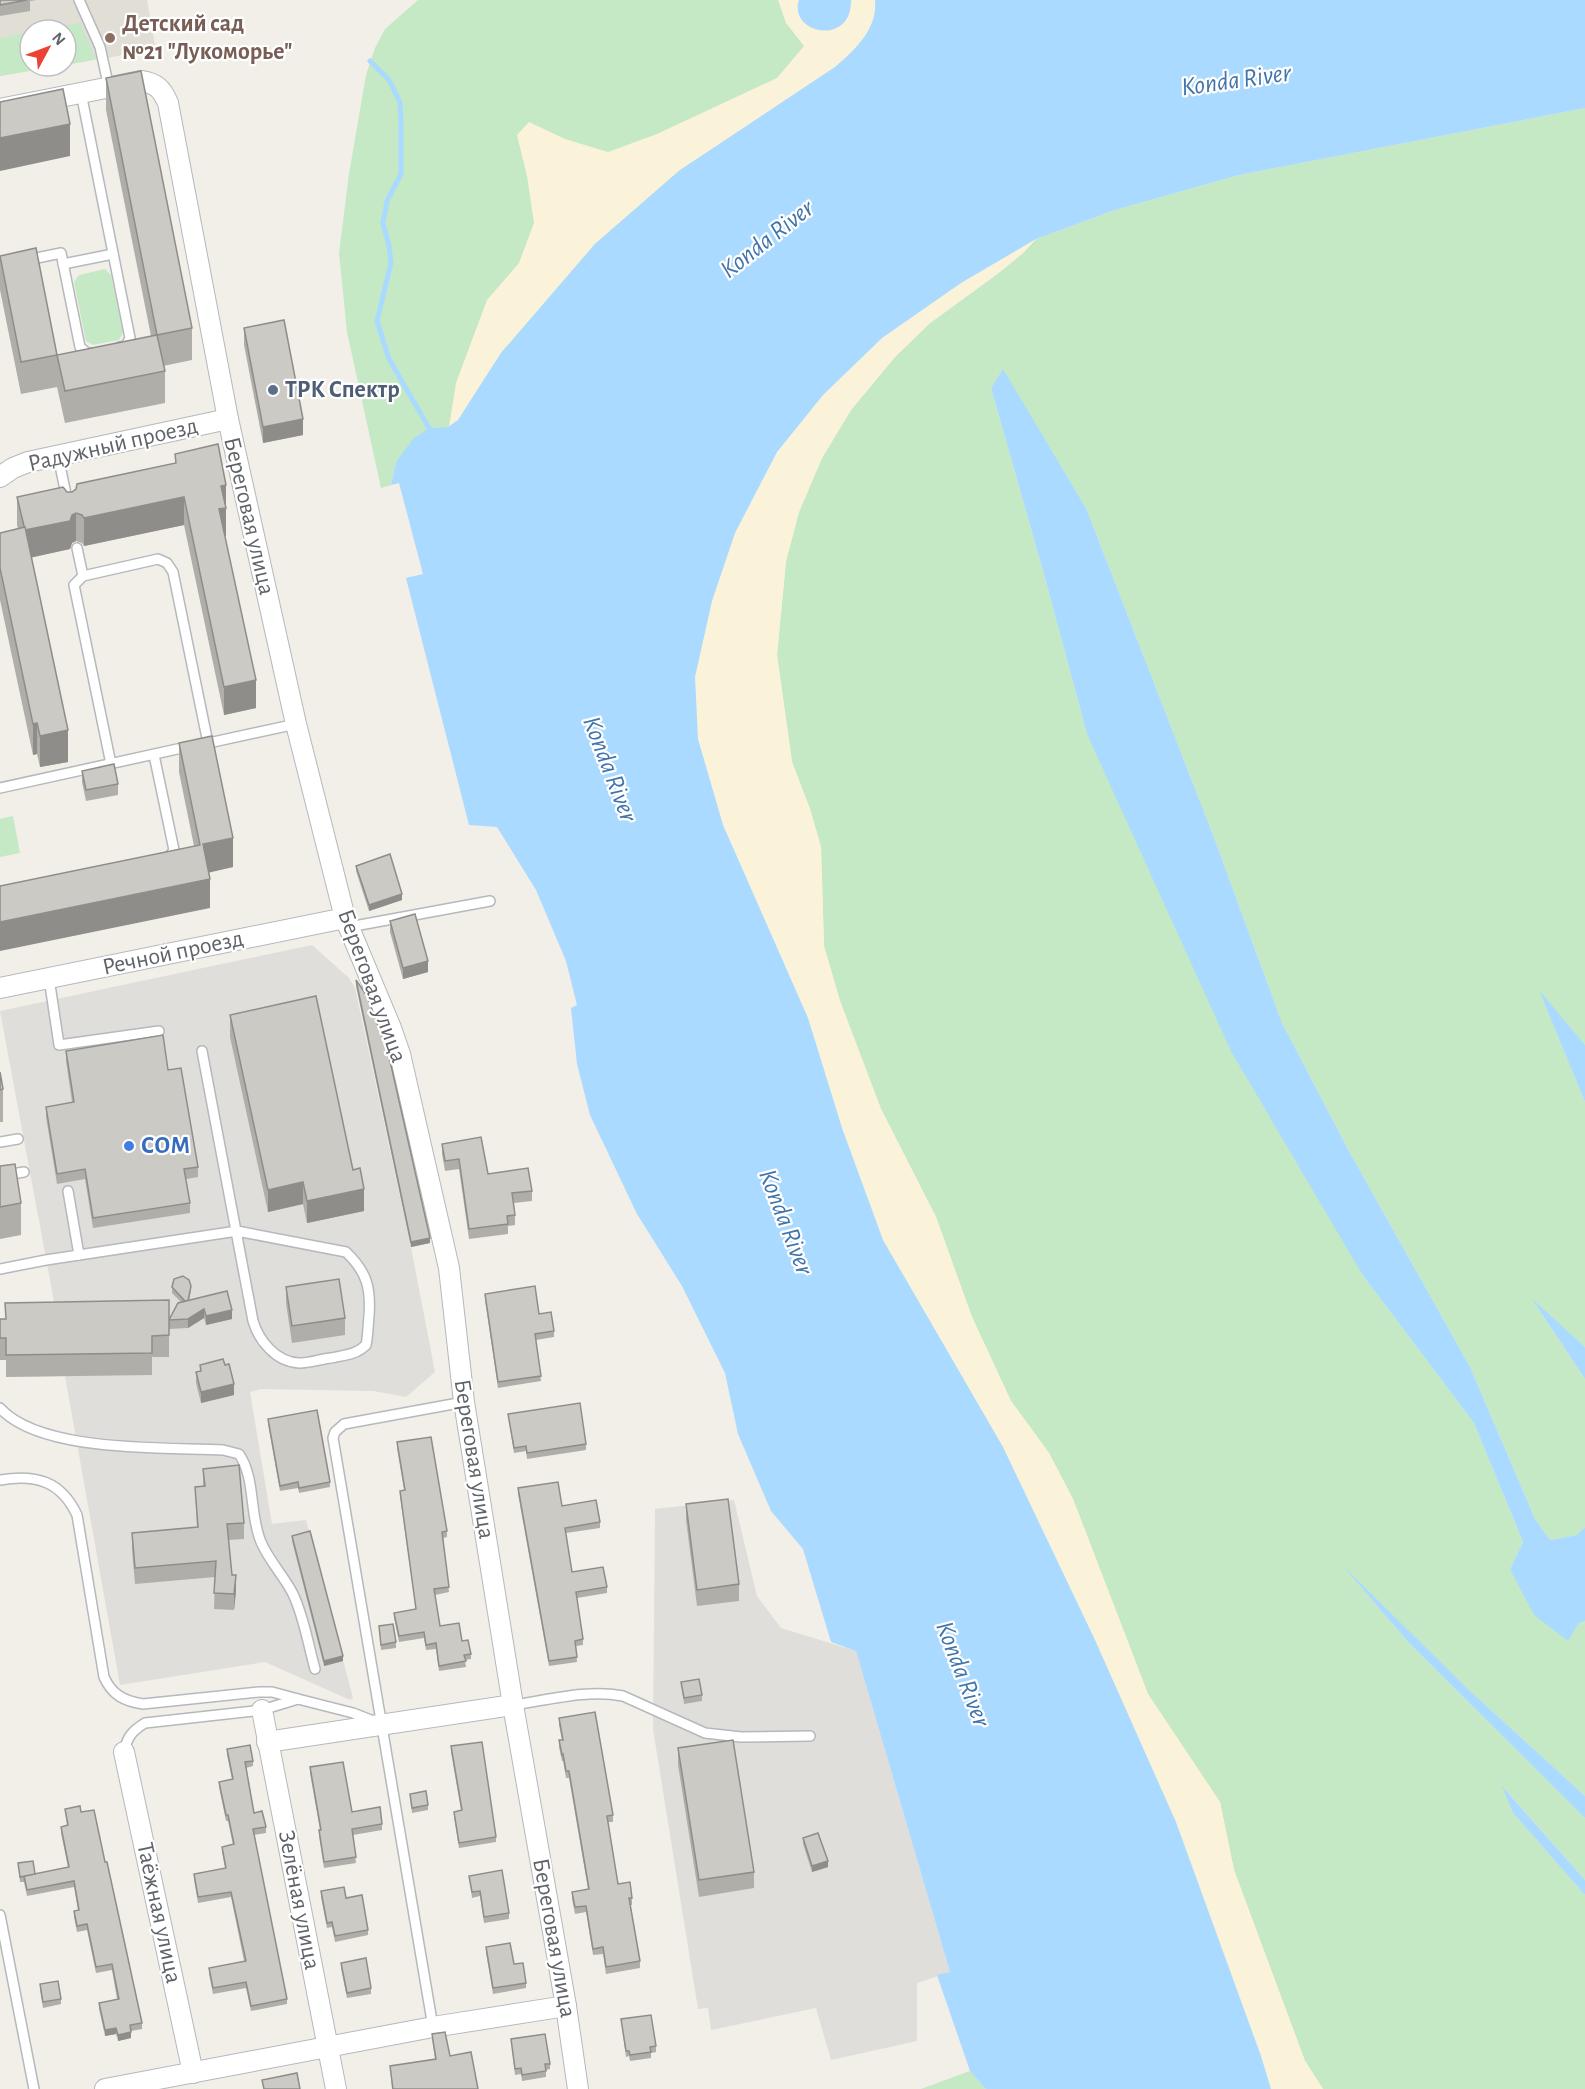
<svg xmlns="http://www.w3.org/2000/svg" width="1585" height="2089" font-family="'Alegreya Sans',sans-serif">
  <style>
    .industrial { fill: #e0deda }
    .education { fill: #e1ded6 }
    .green { fill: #c5e8c5 }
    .sand { fill: #fbf3d9 }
    .water { fill: #aadaff }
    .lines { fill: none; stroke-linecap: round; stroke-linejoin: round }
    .stream { stroke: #aadaff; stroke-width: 5 }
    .lane-casing { stroke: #b5b8bc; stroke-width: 12 }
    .street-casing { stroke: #b5b8bc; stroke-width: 22 }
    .lane { stroke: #fff; stroke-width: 9 }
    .street { stroke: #fff; stroke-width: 20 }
    .wall { fill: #afaea9 }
    .shaded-wall { fill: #8f8d8a }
    .building { fill: #cccac5; stroke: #8f8d8a; stroke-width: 1.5 }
    .education-dot { fill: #8d6e63; stroke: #fff; stroke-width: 2 }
    .service-dot { fill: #5c6f8a; stroke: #fff; stroke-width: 2 }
    .shop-dot { fill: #3f7fe0; stroke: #fff; stroke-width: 2 }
    .labels { text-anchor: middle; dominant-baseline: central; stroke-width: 4.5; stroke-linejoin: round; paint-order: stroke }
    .education-label { font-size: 24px; font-weight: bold; fill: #785e54; stroke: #fff; text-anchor: start }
    .service-label { font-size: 24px; font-weight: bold; fill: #4e5e75; stroke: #fff; text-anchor: start }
    .street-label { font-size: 24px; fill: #5f6368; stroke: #fff }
    .shop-label { font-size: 24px; font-weight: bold; fill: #366cbe; stroke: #fff; text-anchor: start }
    .water-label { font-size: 26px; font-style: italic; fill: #4174aa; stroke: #fff }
  </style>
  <rect width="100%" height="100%" fill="#f1efe8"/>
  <g class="industrial">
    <path d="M312 945 349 978 355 988 411 1247 435 1372 406 1397 373 1391 261 1389 250 1392 272 1524 306 1520 353 1698 350 1700 265 1662 120 1685 65 1376 6 1377V1360H0V1341L58 1323 0 1011Z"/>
    <path d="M734 1500 757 1596 781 1628 856 1651 950 1972 917 1983V2041L831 2060 816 2008 711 2030 708 2008 698 2009 653 1729 655 1509Z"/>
  </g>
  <path class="education" d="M0 0H147L155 45 129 54 66 65V30H30V66H58L0 76Z"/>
  <g class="green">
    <path d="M418 0H799L797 6 852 4 851 0H875L680 170 501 353 468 405 448 427 429 428 396 462 391 485 381 488 347 332 339 253 349 174 366 75 375 48 385 29Z"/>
    <path d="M80 23 96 59 66 65V30H41Z"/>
    <path d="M30 32V66H58L0 76V38Z"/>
    <path d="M1585 108V1045L1540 992 1585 1102V1347L1534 1302 1585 1379V1527L1577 1535 1550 1540 1535 1519 1470 1367 1350 1153 1282 1023 1213 835 1086 508 1003 370 991 388 1045 578 1087 734 1362 1274 1474 1423 1523 1542 1510 1569 1578 1624 1585 1621V1796L1469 1690 1348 1572 1409 1643 1585 1818V1880L1504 1788 1513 1813 1585 1895V2089H1323L1305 2061 1234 1870 1220 1802 1148 1694 1073 1499 1049 1453 1011 1401 972 1317 936 1217 881 1109 840 1001 824 946 821 847 810 809 792 762 777 655 786 561 799 512 822 458 851 410 895 357 930 323 996 275 1022 254 1036 239 1115 210 1239 175Z"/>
    <path d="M105 269 111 275 123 333 119 340 93 345 86 341 74 282 79 275Z"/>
    <path d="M13 816 20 853 0 857V819Z"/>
    <path d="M970 2071 986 2089H921Z"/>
  </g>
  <g class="sand">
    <path d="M778 0H799L797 6 852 4 851 0H875C878 29 855 50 835 67L680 170 595 244 501 353 458 420 449 427 456 383 487 300 519 263 534 223 527 176 517 135 529 122 565 139 608 152 657 134 777 78 804 46 786 23Z"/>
    <path d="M1036 239 1022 254 996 275 930 323 895 357 851 410 822 458 799 512 786 561 777 655 792 762 810 809 821 847 824 946 840 1001 881 1109 936 1217 972 1317 1011 1401 1049 1453 1073 1499 1148 1694 1220 1802 1234 1870 1305 2061 1323 2089H1271L1261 2056 1095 1640 1003 1447 883 1240 842 1128 808 1018 723 825 698 739 695 677 712 601 735 532 777 452 823 395 882 338 961 283Z"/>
  </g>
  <g class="water">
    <path d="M799 0H851C852 47 788 34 799 0Z"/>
    <path d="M875 0H1585V108L1239 175 1115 210 1036 239 961 283 882 338 823 395 777 452 735 533 712 601 695 677 698 739 723 825 808 1018 842 1128 883 1240 1003 1447 1095 1640 1176 1822 1261 2056 1271 2089H986L970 2071 937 1975 950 1972 856 1651 831 1642 803 1549 771 1511 738 1434 725 1373 682 1286 637 1214 590 1115 577 1064 571 1008 577 1005 566 961 536 890 497 827 469 825 406 578 423 574 399 483 391 485 396 462 413 439 429 428 448 427 458 420 501 353 595 244 680 170 835 67C855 50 878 29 875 0Z"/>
    <path d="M1003 369 1086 508 1213 835 1282 1023 1350 1153 1470 1367 1535 1519 1550 1540 1577 1535 1585 1527V1621L1578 1624 1568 1641 1534 1615 1510 1569 1523 1542 1474 1423 1362 1274 1231 1051 1087 734 1045 578 991 388Z"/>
    <path d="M1539 990 1585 1045V1102Z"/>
    <path d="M1532 1299 1585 1347V1379Z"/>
    <path d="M1342 1565 1469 1690 1585 1796V1818L1409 1643Z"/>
    <path d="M1502 1786 1585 1880V1895L1513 1813Z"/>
  </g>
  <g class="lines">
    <path class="stream" d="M370 61 389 80 400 102 401 121V174L387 201 383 223 389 246 391 263 377 321 389 359 429 428 433 432"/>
    <defs>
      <g id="lane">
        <path d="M79 0 100 47 109 88"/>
        <path d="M81 93 130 338 126 346 120 347"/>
        <path d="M27 260 61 253 80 347 88 354 92 353"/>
        <path d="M63 264 113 254"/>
        <path d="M58 456 67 499"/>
        <path d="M77 548 83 576"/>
        <path d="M204 744 296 724"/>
        <path d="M154 755 174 850 167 860"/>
        <path d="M111 764 74 585 83 576 158 559 167 563 173 572 208 743"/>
        <path d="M0 788 191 746"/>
        <path d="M349 927 490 901"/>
        <path d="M49 978 59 1045 159 1031"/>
        <path d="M0 1142 18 1139"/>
        <path d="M0 1176 24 1172"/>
        <path d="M68 1191 79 1255"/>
        <path d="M0 1269 46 1260 237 1231 346 1252C367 1272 371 1288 369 1316 368 1326 368 1336 366 1345 356 1355 344 1355 331 1358 321 1359 309 1363 299 1363 276 1362 259 1341 253 1321L202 1051"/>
        <path d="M0 1408C41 1453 165 1447 223 1450L239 1454C256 1479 249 1514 261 1542 269 1561 284 1576 293 1594 304 1617 308 1644 315 1669"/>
        <path d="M0 1480C36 1474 61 1481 77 1515L104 1677C112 1695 124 1701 143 1704L259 1692H272L298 1699"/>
        <path d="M513 1705C549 1700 587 1689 623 1696L705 1733 741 1737 810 1736"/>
        <path d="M124 1752C127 1737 132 1731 145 1723L262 1710 298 1699 353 1713 376 1722"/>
        <path d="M0 1915 34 2089"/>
        <path d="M433 2027 333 1438 335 1432 344 1424 464 1402"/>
      </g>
      <g id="street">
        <path d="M0 109 141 81C156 83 162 89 168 103L228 419 296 724 345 918 391 1028 400 1054 449 1268 464 1402 513 1705 566 2006 578 2089"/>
        <path d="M0 477 13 468 28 462 228 419"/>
        <path d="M0 988 345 918"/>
        <path d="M262 1710 336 2089"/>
        <path d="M267 1742 513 1705"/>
        <path d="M124 1752 193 2073"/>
        <path d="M105 2089 433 2027 566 2006"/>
      </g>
    </defs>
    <use href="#lane" class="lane-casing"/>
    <use href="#street" class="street-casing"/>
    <use href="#lane" class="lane"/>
    <use href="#street" class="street"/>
  </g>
  <g class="wall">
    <path d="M0 0H37L30 1V11L0 16Z"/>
    <path d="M106 78 192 328V360L163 366 165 371V403L65 423 57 387 21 394 0 290V256L57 355 151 336 106 110Z"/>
    <path d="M244 328 303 435 263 443 244 345Z"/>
    <path d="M175 454 226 513V536H225L256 708 224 715 184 525 84 546 82 543 76 541 72 543 70 549 31 557 68 762 40 767 37 754 33 755 0 600V533L18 529 17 525V497L72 492 175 463Z"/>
    <path d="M179 743 233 867 208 872 210 908 194 846 179 772Z"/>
    <path d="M82 771 118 784V795L86 801 82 782Z"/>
    <path d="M356 866 402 900 369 911 356 871Z"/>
    <path d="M390 921 428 972 403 979 390 932Z"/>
    <path d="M356 980 430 1243 411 1247 356 986Z"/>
    <path d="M230 1015 353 1170 364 1211 307 1223 303 1204 268 1212 230 1037Z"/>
    <path d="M66 1051 168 1070 198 1167V1177L186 1179 190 1203V1213L93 1228 85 1179 57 1184 46 1117V1107L72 1102 66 1061Z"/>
    <path d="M0 1072 3 1089V1122H0Z"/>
    <path d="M442 1144 488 1174 532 1191V1201L514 1203 515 1215V1225L508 1226V1234L469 1239 459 1169 445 1171 442 1154Z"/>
    <path d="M0 1166 21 1203V1235L0 1239Z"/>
    <path d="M172 1287 191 1291 189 1300 232 1319 206 1325 204 1318 188 1328 169 1329V1320L181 1302 172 1293Z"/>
    <path d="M286 1287 345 1318V1335L292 1343 286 1303Z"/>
    <path d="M485 1294 539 1314 554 1331V1337L536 1340 541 1381 498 1388 485 1300Z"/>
    <path d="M0 1319 169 1335V1357H152V1375L6 1377V1360H0Z"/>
    <path d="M200 1365H225L234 1395 201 1403 196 1383V1372L200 1371Z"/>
    <path d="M508 1414 586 1444V1450L527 1459 526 1451 514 1453Z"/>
    <path d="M268 1419 330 1482V1487L299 1493 298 1488 280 1491 268 1424Z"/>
    <path d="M397 1442 447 1531V1537L443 1538 449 1592 435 1595 440 1626 462 1641 471 1654V1659L465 1660 466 1667 439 1671 436 1649 426 1650 424 1638 399 1642 394 1618V1613L416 1609 400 1496V1491L404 1490 397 1448Z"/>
    <path d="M203 1469 244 1523V1539L228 1540 232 1575 236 1591 234 1610 214 1609 215 1577 135 1584 132 1549V1533L197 1527 195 1487 203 1486Z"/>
    <path d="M518 1488 600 1522V1528L566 1533 572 1572 607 1587V1593L577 1598 583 1639V1645L576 1646 577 1662 549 1666 518 1494Z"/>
    <path d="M686 1504 739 1584V1601L697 1606 686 1520Z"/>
    <path d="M292 1536 343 1661 324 1666 292 1541Z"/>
    <path d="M379 1626 396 1642V1648L381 1650Z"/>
    <path d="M681 1682 702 1695V1701L684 1704Z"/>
    <path d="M559 1718 613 1815V1822H608L618 1884 632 1898V1905H630L640 1961V1968L606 1974 603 1954 593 1955 586 1912 575 1914 572 1899V1892L588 1889 569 1778H566L563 1761H562L559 1747V1740H562L559 1725Z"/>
    <path d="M451 1746 496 1837V1842L459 1848 454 1817V1812L461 1810 451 1752Z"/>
    <path d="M678 1748 754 1872V1888L699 1897 678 1765Z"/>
    <path d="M227 1749 253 1761V1766L246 1768 254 1813 266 1827V1833L254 1835 287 1999V2004L251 2011 246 1988 213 1994 209 1974V1968L244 1961 231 1897 198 1903 194 1879V1874L225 1868 222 1852V1847L233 1845 228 1821H226L219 1787V1782L232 1779 227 1755Z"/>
    <path d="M310 1767 352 1812 382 1824V1830L353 1835 356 1863 324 1868 319 1836V1830H320L310 1773Z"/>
    <path d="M410 1794 428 1805V1810L412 1813Z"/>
    <path d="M65 1809 81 1812 105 1862 142 2023V2029L131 2031V2038L118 2041 116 2034 105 2036 99 2009V2003L117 1999 112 1970 96 1973 87 1930 77 1932 74 1917V1911L78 1910 74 1887 27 1896 24 1882H20L18 1863 35 1874 68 1867 61 1833V1827L67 1825Z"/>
    <path d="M803 1838 828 1867 812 1872 803 1844Z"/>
    <path d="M469 1876 509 1913V1919L484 1923 480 1896 472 1898Z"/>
    <path d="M321 1891 346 1898 368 1930V1935L335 1942 332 1927 327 1928 321 1897Z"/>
    <path d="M486 1947 514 1964 526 1983V1988L493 1994 486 1953Z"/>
    <path d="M341 1963 371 1988V1994L347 1998 341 1968Z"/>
    <path d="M40 1984 61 1999V2004L43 2008 40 1990Z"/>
    <path d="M621 2019 656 2046V2052L651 2053V2058L630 2061 629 2056 626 2057Z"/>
    <path d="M432 2034 450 2056 478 2089H392L390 2066 435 2059 432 2039Z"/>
    <path d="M511 2039 550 2064V2069L546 2070V2077L522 2081 521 2074 515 2075Z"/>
  </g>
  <g class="shaded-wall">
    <path d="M70 124V156L0 171V138Z"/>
    <path d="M303 419V435L263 443V427Z"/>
    <path d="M226 485V536L219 538V509L221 486Z"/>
    <path d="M184 497V525L84 546V518Z"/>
    <path d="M76 513V541L72 543 70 549 25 559V531Z"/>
    <path d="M256 680V708L224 715V687Z"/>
    <path d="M37 723V754L33 755V724Z"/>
    <path d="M68 730V762L40 767V736Z"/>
    <path d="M233 838V867L203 874V844Z"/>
    <path d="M210 879V908L0 951V922Z"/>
    <path d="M402 894V900L369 911V905Z"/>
    <path d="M428 961V972L403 979V968Z"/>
    <path d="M303 1182V1204L268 1212V1190Z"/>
    <path d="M364 1189V1211L307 1223V1201Z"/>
    <path d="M430 1238V1243L411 1247V1242Z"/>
    <path d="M204 1309V1318L188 1328V1319Z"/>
    <path d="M232 1310V1319L206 1325V1316Z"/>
    <path d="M234 1384V1395L201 1403V1392Z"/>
    <path d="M236 1575V1591L234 1610V1594Z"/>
    <path d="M343 1656V1661L324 1666V1661Z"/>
    <path d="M828 1861V1867L812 1872V1866Z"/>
    <path d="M116 2028V2034L105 2036V2030Z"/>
    <path d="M131 2032V2038L118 2041V2035Z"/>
  </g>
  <g class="building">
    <path d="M0 0H27L0 5Z"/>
    <path d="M141 71 192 328 157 335 106 78Z"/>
    <path d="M63 89 70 124 0 138V102Z"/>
    <path d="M36 248 57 355 21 362 0 256Z"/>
    <path d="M284 320 303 419 263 427 244 328Z"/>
    <path d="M157 335 165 371 65 391 57 355Z"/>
    <path d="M218 444 226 485 221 486 226 508 219 509 256 680 224 687 184 497 84 518 82 515 76 513 72 515 70 521 25 530 17 497 63 487 67 492H72L76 489 77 484 176 463 175 454Z"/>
    <path d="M25 527 68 730 40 736 37 723 33 724 0 568V533Z"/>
    <path d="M212 736 233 838 203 844 210 879 0 922V886L200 845 179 743Z"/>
    <path d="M114 764 118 784 86 790 82 771Z"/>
    <path d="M390 854 402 894 369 905 356 866Z"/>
    <path d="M415 914 428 961 403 968 390 921Z"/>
    <path d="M356 980 367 996 388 1052 430 1238 411 1242Z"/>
    <path d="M316 996 353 1170 360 1168 364 1189 307 1201 303 1182 268 1190 230 1015Z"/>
    <path d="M163 1035 168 1070 181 1068 198 1167 184 1169 190 1203 93 1218 85 1169 57 1174 46 1107 74 1102 66 1051Z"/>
    <path d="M0 1072 3 1089 0 1090Z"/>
    <path d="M481 1137 488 1174 528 1168 532 1191 512 1193 515 1215 507 1216 508 1224 469 1229 459 1159 445 1161 442 1144Z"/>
    <path d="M15 1164 21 1203 0 1207V1166Z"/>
    <path d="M183 1276 189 1280 191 1286 188 1301H185L172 1287 174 1279Z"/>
    <path d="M339 1279 345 1318 292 1326 286 1287Z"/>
    <path d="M535 1286 539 1314 551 1312 554 1331 535 1334 541 1376 498 1382 485 1294Z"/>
    <path d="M227 1291 232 1310 206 1316 204 1309 188 1319 169 1320 178 1303Z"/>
    <path d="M169 1300V1335L152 1336V1353L6 1355V1338H0V1319H6L5 1303Z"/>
    <path d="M223 1359 225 1365 229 1364 234 1384 201 1392 196 1372 201 1371 200 1365Z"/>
    <path d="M580 1403 586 1444 527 1453 526 1446 514 1448 508 1414Z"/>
    <path d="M317 1410 330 1482 299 1488 298 1482 280 1486 268 1419Z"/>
    <path d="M431 1437 447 1531 442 1532 449 1587 434 1589 440 1626 459 1623 462 1641 468 1640 471 1654 464 1655 466 1661 439 1666 436 1643 426 1645 424 1632 399 1636 394 1613 416 1609 400 1491 405 1490 397 1442Z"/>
    <path d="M239 1465 244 1523 227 1524 232 1575H236L234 1594 214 1593 216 1561 135 1568 132 1533 198 1527 195 1487 205 1486 203 1469Z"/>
    <path d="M558 1482 562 1506 596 1500 600 1522 565 1528 572 1572 603 1567 607 1587 576 1592 583 1639 575 1641 577 1657 549 1661 518 1488Z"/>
    <path d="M728 1499 739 1584 697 1590 686 1504Z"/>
    <path d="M310 1531 343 1656 324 1661 292 1536Z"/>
    <path d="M393 1624 396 1642 381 1645 379 1626Z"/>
    <path d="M699 1679 702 1695 684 1698 681 1682Z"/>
    <path d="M595 1712 613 1815 607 1816 618 1884 630 1882 632 1898H629L640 1961 606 1967 603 1947 593 1949 586 1906 575 1907 572 1892 589 1889 569 1771H566L563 1754 562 1755 559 1740H563L559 1718Z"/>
    <path d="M733 1740 754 1872 699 1880 678 1748Z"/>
    <path d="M482 1742 496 1837 459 1843 454 1812 462 1810 451 1746Z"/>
    <path d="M250 1745 253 1761 245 1762 254 1813 262 1811 266 1827 253 1829 287 1999 251 2006 246 1982 213 1988 209 1968 246 1961 231 1892 198 1897 194 1874 226 1868 222 1847 234 1844 228 1815H226L219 1782 233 1779 227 1749Z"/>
    <path d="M343 1762 352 1812 380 1807 382 1824 352 1829 356 1857 324 1862 319 1830H321L310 1767Z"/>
    <path d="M426 1791 428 1805 412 1808 410 1794Z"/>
    <path d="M80 1806 81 1812 94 1810 105 1862H107L142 2023 130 2025 131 2032 118 2035 116 2028 105 2030 99 2003 119 1999 112 1964 96 1967 87 1924 77 1926 74 1911 79 1910 74 1881 27 1890 24 1876 69 1867 61 1827 68 1825 65 1809Z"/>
    <path d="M818 1833 828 1861 812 1866 803 1838Z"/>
    <path d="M33 1861 35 1874 20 1877 18 1863Z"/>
    <path d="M502 1870 509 1913 484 1917 480 1891 472 1892 469 1876Z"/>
    <path d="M344 1887 346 1898 362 1895 368 1930 335 1936 332 1922 327 1923 321 1891Z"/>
    <path d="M510 1943 514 1964 523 1963 526 1983 493 1988 486 1947Z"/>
    <path d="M366 1958 371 1988 347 1993 341 1963Z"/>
    <path d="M58 1981 61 1999 43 2002 40 1984Z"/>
    <path d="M651 2015 656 2046 650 2047 651 2052 630 2055 629 2051H626L621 2019Z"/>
    <path d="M445 2032 450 2056 471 2052 478 2089H393L390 2066 436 2059 432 2034Z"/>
    <path d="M545 2034 550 2064H545L546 2071 522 2075 521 2068 515 2069 511 2039Z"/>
    <path d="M297 2073 300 2089H264L262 2080Z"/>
  </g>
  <circle class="education-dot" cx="110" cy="38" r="6"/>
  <circle class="service-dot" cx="273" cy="390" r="6"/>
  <circle class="shop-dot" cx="129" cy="1146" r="6"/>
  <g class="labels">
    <g class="education-label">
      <text x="122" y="24">Детский сад<tspan x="122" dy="28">№21 "Лукоморье"</tspan></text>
    </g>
    <g class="service-label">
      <text x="285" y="390">ТРК Спектр</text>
    </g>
    <g class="street-label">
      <text transform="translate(113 445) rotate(-13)">Радужный проезд</text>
      <text transform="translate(249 516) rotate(77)">Береговая улица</text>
      <text transform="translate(173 953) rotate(-12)">Речной проезд</text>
      <text transform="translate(372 986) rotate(70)">Береговая улица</text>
      <text transform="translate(474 1459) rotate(81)">Береговая улица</text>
      <text transform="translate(299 1900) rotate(79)">Зелёная улица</text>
      <text transform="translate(159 1913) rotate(78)">Таёжная улица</text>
      <text transform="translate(554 1938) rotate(80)">Береговая улица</text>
    </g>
    <g class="shop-label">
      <text x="141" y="1146">СОМ</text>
    </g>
    <g class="water-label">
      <text transform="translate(1236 80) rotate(-8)">Konda River</text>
      <text transform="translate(767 239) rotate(-38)">Konda River</text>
      <text transform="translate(610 769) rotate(69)">Konda River</text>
      <text transform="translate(786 1222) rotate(69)">Konda River</text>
      <text transform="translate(963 1674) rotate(69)">Konda River</text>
    </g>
  </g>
  <g transform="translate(48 48) rotate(49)"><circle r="28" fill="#ffffff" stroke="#bfc1c3" stroke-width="1.5"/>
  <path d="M0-4.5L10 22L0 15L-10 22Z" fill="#ea4335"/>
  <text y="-9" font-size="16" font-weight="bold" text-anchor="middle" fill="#5f6368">N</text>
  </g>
</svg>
